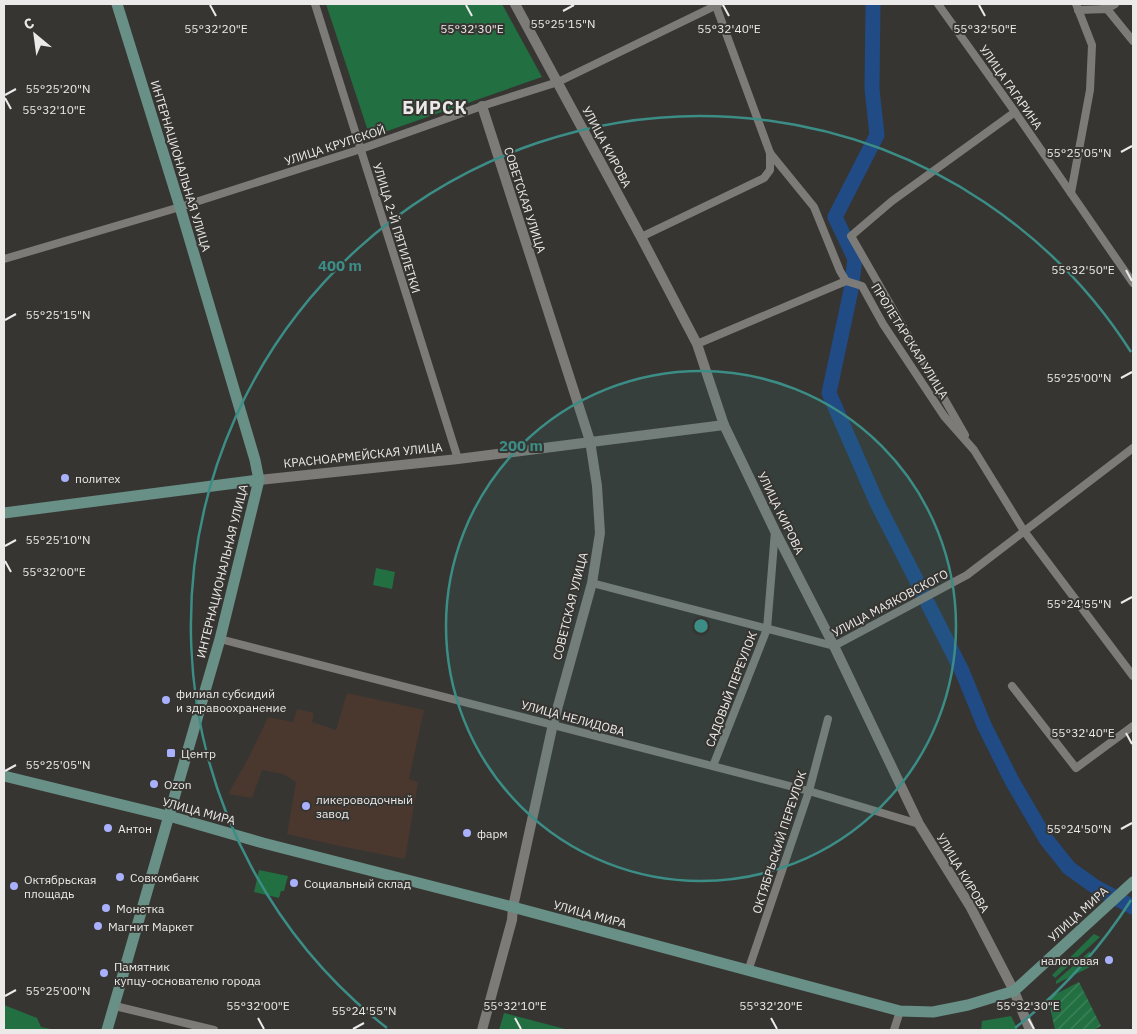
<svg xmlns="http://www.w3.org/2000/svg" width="1137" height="1034" font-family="'IBM Plex Sans',sans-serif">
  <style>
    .industrial { fill: #4a382f }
    .green { fill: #226f42 }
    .garden { fill: url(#garden-furrows) }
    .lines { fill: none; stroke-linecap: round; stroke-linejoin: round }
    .river { stroke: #204b85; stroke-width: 15 }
    .minor { stroke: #7c7b78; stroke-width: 8 }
    .tertiary { stroke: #7c7b78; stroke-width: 10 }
    .secondary { stroke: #689086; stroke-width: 11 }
    .ticks { fill: none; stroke: #ebeae8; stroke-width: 2 }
    .ring { fill: none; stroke: #3b8d86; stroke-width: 2.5 }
    .poi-dot { fill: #a9b0fc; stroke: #363532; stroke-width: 2 }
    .labels { text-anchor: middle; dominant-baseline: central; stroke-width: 4; stroke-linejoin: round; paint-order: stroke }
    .street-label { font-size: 12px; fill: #ebeae8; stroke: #363532 }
    .poi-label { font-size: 12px; fill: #ebeae8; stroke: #363532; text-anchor: start }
    .district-label { font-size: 18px; font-weight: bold; letter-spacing: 1px; fill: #ebeae8; stroke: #363532 }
    .ticks-label { font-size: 12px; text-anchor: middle; fill: #ebeae8; stroke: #363532; stroke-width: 4; stroke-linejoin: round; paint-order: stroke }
    .centre { fill: #3b8d86; stroke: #363532; stroke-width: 2.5 }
    .ring-label { font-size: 15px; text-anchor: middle; font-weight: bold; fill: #3b8d86; stroke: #363532; stroke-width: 4; stroke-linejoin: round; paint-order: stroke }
  </style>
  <defs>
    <pattern id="garden-furrows" width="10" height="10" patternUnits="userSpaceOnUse" patternTransform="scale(1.25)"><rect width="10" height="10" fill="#226f42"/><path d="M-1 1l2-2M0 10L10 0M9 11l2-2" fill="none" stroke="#42845d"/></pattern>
  </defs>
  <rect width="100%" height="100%" fill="#363532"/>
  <path class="industrial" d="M347 693 424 710 409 779 418 782 405 859 335 845 287 834 296 782 283 774 262 770 252 798 228 794 249 757 268 717 293 722 297 709 314 713 312 722 336 730Z"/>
  <g class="green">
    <path d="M326 4H502L542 77 370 137Z"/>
    <path d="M376 568 395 572 392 589 373 585Z"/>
    <path d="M259 870 288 876 284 891H281L279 898 254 892Z"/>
    <path d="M1094 934 1100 937 1055 978 1052 975Z"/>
    <path d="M1090 951V967L1056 984V981Z"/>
    <path d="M4 1005 37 1018 41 1027 56 1030H4Z"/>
    <path d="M504 1013 569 1030H499Z"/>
    <path d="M1011 1016 1018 1030H981L982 1021Z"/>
  </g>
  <path class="garden" d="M1079 982 1101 1026 1093 1030H1055L1048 998Z"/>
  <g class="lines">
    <g class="river">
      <path d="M873 4 872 89 877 135 835 217 855 259 851 290 829 393 877 503 922 591"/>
      <path d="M928 604 962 671 984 725 1012 781 1046 839 1069 868 1097 888 1133 907"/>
    </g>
    <g class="minor">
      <path d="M315 4 458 459"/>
      <path d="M938 4 1015 112 1133 283"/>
      <path d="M1104 4 1107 9 1115 4"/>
      <path d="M716 6 770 153 814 207 840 271 846 281 862 286 883 324 944 416 974 450 1024 531 1133 676"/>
      <path d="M1078 10 1107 9 1133 41"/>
      <path d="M1071 193 1090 90 1092 45 1076 4"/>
      <path d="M641 237 764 178 770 170V153"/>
      <path d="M4 259 180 207 361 149 482 106 558 82 719 4"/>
      <path d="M697 344 846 281"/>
      <path d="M965 435 851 236 892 201 1015 112"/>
      <path d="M592 583 834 646 967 575 1133 448"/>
      <path d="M220 639 809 791 919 824"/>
      <path d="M1012 686 1076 768 1133 726"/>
      <path d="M713 766 767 629 775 531"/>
      <path d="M748 971 809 791 828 719"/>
      <path d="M115 1006 214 1030"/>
      <path d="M894 1030 900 1011"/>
    </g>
    <g class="tertiary">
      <path d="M515 4 641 237 697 344 724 425 775 531 834 646 919 824 970 906 1014 991 1030 1030"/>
      <path d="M482 106 590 441 597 486 600 533 592 583 553 724 513 907 512 920 482 1030"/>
      <path d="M259 480 458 459 724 425"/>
    </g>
    <g class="secondary">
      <path d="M4 513 259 480"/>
      <path d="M4 776 176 818 263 843 505 905 900 1011 933 1012 968 1005 1014 991 1133 882"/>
      <path d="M107 1030 220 639 259 480 255 460 180 207 117 4"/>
    </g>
  </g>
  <path class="ticks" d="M210 5 216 16M466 5 472 16M723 5 729 16M979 5 985 16M563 11 574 5M5 95 16 89M5 98 11 109M1121 152 1132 146M1126 270 1132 281M5 320 16 314M1121 378 1132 372M5 546 16 540M5 561 11 572M1121 603 1132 597M1126 733 1132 744M5 771 16 765M1121 829 1132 823M5 996 16 990M258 1018 264 1029M515 1018 521 1029M771 1018 777 1029M1028 1018 1034 1029M353 1029 364 1023"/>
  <circle cx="701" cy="626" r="255" fill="#3b8d86" fill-opacity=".12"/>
  <g class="ring">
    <circle cx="701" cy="626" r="255"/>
    <path d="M1131 900A510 510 0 0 1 1015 1028M387 1028A510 510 0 1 1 1131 352"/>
  </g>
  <g class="poi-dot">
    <circle cx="65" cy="478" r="5"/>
    <circle cx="166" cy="700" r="5"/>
    <rect x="166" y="748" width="10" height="10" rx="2.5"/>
    <circle cx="154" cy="784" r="5"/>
    <circle cx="306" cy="806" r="5"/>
    <circle cx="108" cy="828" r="5"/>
    <circle cx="467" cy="833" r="5"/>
    <circle cx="120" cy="877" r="5"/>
    <circle cx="294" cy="883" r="5"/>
    <circle cx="14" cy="886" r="5"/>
    <circle cx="106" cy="908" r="5"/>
    <circle cx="98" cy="926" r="5"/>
    <circle cx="1109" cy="960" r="5"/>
    <circle cx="104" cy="973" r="5"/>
  </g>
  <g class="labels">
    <g class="street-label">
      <text transform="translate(1011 87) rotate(55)">УЛИЦА ГАГАРИНА</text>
      <text transform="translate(335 145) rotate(-18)">УЛИЦА КРУПСКОЙ</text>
      <text transform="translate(607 147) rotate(62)">УЛИЦА КИРОВА</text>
      <text transform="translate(181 166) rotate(73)">ИНТЕРНАЦИОНАЛЬНАЯ УЛИЦА</text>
      <text transform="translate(525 200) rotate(72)">СОВЕТСКАЯ УЛИЦА</text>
      <text transform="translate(397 228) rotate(73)">УЛИЦА 2-Й ПЯТИЛЕТКИ</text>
      <text transform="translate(910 341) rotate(58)">ПРОЛЕТАРСКАЯ УЛИЦА</text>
      <text transform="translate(363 455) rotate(-6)">КРАСНОАРМЕЙСКАЯ УЛИЦА</text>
      <text transform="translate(781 513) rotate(64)">УЛИЦА КИРОВА</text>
      <text transform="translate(222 571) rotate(-76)">ИНТЕРНАЦИОНАЛЬНАЯ УЛИЦА</text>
      <text transform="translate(890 603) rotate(-28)">УЛИЦА МАЯКОВСКОГО</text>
      <text transform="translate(570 606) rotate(-76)">СОВЕТСКАЯ УЛИЦА</text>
      <text transform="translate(731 689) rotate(-69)">САДОВЫЙ ПЕРЕУЛОК</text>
      <text transform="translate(573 718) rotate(15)">УЛИЦА НЕЛИДОВА</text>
      <text transform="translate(199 811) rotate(15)">УЛИЦА МИРА</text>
      <text transform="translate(779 842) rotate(-72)">ОКТЯБРЬСКИЙ ПЕРЕУЛОК</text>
      <text transform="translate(963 873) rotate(59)">УЛИЦА КИРОВА</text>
      <text transform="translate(590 914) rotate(15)">УЛИЦА МИРА</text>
      <text transform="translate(1078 914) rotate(-42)">УЛИЦА МИРА</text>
    </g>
    <g class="poi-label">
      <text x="75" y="478">политех</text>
      <text x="176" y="693">филиал субсидий<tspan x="176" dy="14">и здравоохранение</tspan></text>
      <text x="181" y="753">Центр</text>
      <text x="164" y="784">Ozon</text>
      <text x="316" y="799">ликероводочный<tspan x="316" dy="14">завод</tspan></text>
      <text x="118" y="828">Антон</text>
      <text x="477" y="833">фарм</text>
      <text x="130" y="877">Совкомбанк</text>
      <text x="24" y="879">Октябрьская<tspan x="24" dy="14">площадь</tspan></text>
      <text x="304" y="883">Социальный склад</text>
      <text x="116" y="908">Монетка</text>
      <text x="108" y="926">Магнит Маркет</text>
      <text x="1099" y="960" text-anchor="end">налоговая</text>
      <text x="114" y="966">Памятник<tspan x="114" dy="14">купцу-основателю города</tspan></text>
    </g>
    <g class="district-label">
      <text x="435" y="107">БИРСК</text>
    </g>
  </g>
  <g class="ticks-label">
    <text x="563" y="28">55°25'15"N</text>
    <text x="216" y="33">55°32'20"E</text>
    <text x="472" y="33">55°32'30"E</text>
    <text x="729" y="33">55°32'40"E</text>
    <text x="985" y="33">55°32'50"E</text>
    <text x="58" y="93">55°25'20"N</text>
    <text x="54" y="114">55°32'10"E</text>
    <text x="1079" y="157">55°25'05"N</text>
    <text x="1083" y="274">55°32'50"E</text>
    <text x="58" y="319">55°25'15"N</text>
    <text x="1079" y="382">55°25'00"N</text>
    <text x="58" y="544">55°25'10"N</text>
    <text x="54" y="576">55°32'00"E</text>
    <text x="1079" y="608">55°24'55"N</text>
    <text x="1083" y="737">55°32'40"E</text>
    <text x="58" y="769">55°25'05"N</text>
    <text x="1079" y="833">55°24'50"N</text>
    <text x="58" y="995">55°25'00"N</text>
    <text x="258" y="1010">55°32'00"E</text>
    <text x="515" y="1010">55°32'10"E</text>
    <text x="771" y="1010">55°32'20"E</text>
    <text x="1028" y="1010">55°32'30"E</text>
    <text x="364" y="1015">55°24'55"N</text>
  </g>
  <circle cx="701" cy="626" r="8" class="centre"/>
  <g class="ring-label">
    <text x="340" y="271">400 m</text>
    <text x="521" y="451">200 m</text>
  </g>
  <rect width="1137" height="1034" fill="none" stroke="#ebeae8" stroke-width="10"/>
  <g transform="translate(35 35) rotate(331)" stroke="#363532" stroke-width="4" paint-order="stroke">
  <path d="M0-4L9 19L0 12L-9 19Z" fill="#ebeae8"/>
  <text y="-8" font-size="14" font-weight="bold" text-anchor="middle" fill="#ebeae8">С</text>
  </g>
</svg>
